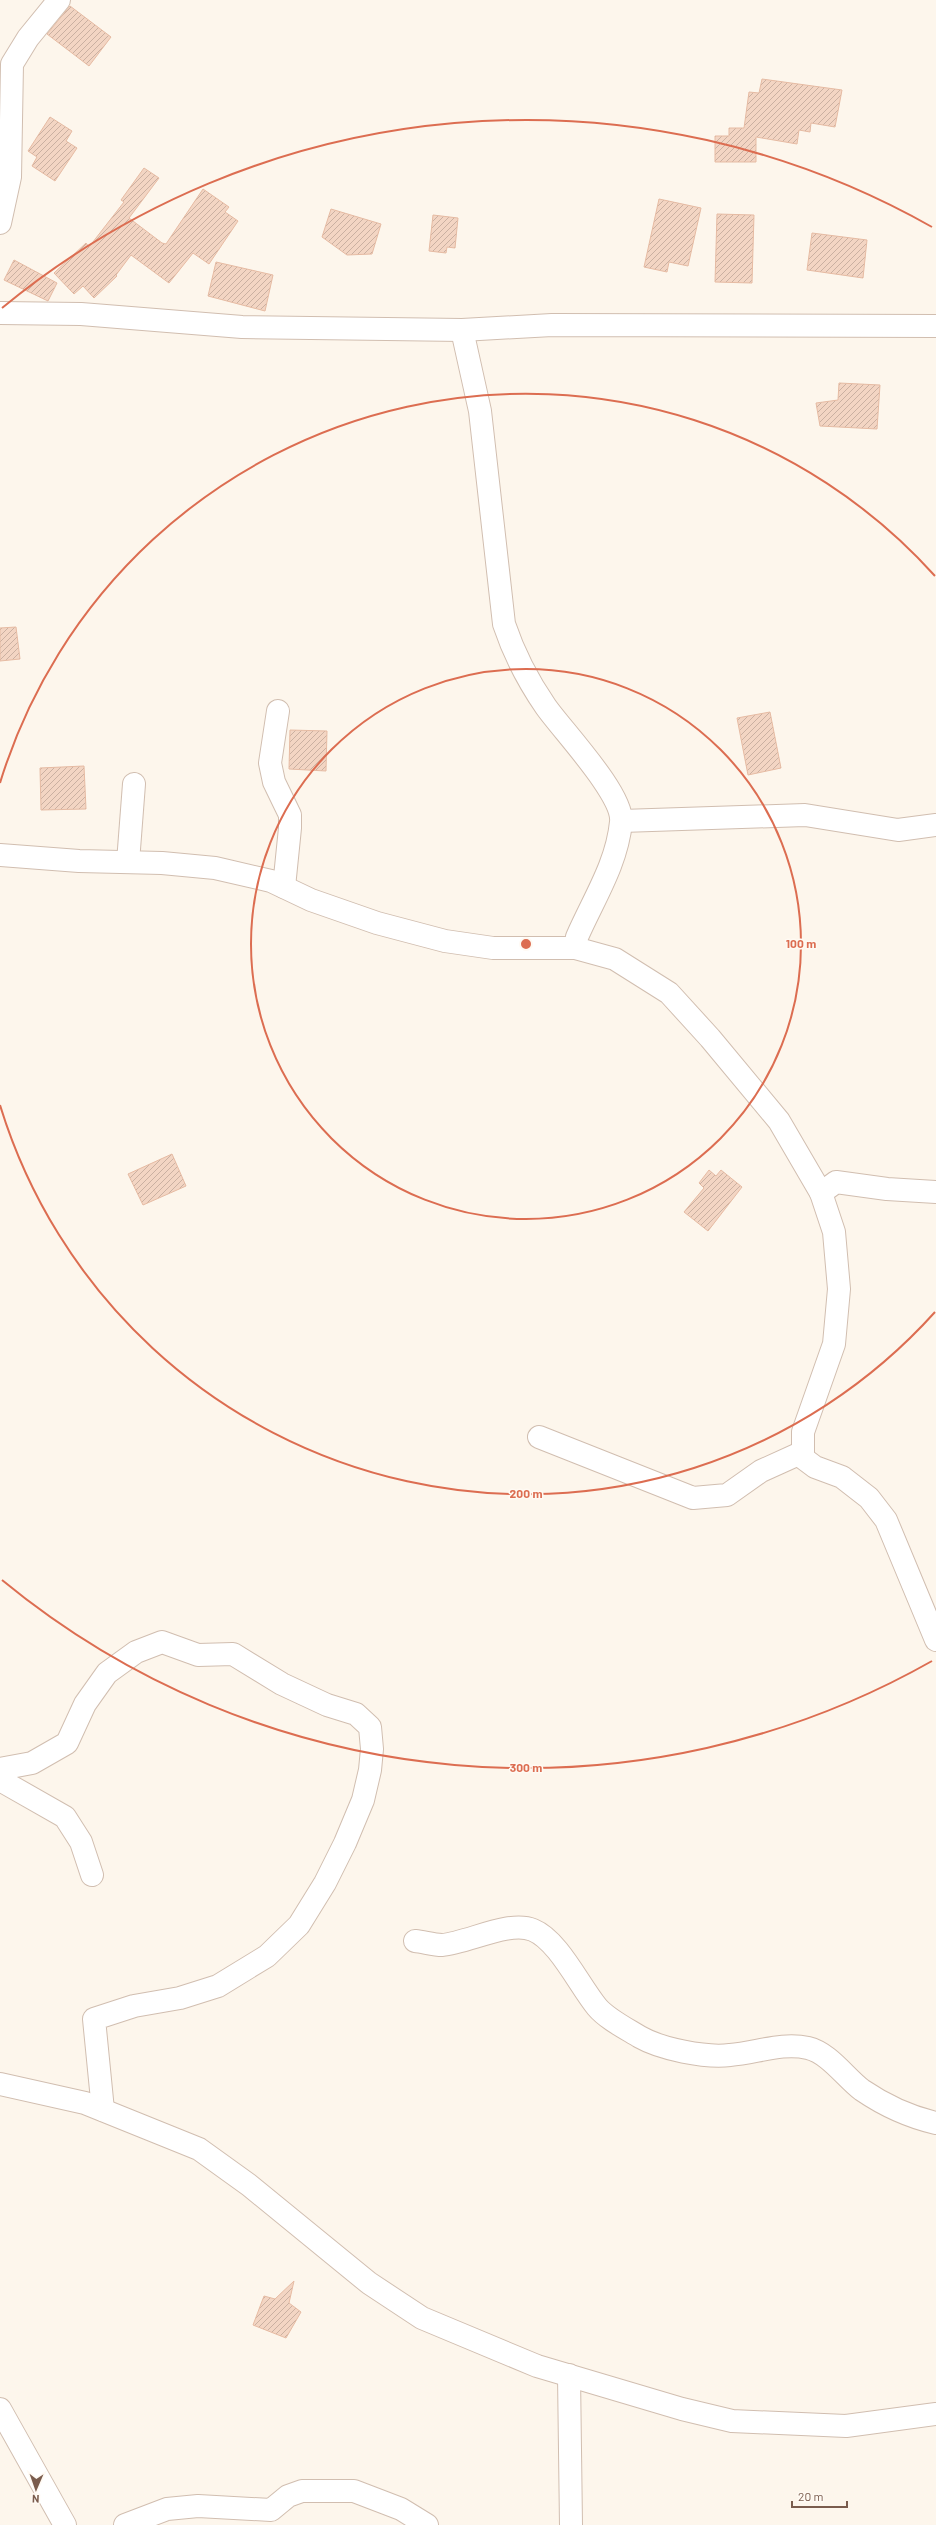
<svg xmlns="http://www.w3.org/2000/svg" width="936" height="2525" font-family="Barlow,sans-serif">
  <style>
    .building { fill: url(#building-hatch); stroke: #e6bba3 }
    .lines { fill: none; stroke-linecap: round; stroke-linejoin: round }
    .minor-casing { stroke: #d1beb0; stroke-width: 24 }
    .minor { stroke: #fff; stroke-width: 22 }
    .ring { fill: none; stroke: #dc6d51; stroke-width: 2 }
    .centre { fill: #dc6d51; stroke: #fffaf3; stroke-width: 2 }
    .ring-label { font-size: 12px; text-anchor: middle; font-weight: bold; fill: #dc6d51; stroke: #fffaf3; stroke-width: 3; stroke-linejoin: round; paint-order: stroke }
  </style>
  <defs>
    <pattern id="building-hatch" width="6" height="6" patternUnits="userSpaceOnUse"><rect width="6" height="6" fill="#f3d5c3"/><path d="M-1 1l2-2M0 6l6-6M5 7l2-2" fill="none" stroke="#cab0a1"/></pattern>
  </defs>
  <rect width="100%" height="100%" fill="#fdf6ec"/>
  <g class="building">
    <path d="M70 6 111 37 89 66 47 34Z"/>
    <path d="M762 79 842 90 835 127 811 123 810 132 799 130 797 144 756 137V162H715V136H729V128H744L749 92 759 93Z"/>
    <path d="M50 117 72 131 66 141 77 148 55 181 32 166 37 157 28 151Z"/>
    <path d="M144 168 159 178 129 218 162 243 166 244 203 189 229 207 225 212 238 221 209 264 193 253 169 283 131 255 116 275 117 276 94 298 83 286 74 294 54 273 86 243 89 247 124 202 121 200Z"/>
    <path d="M659 199 701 208 688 266 669 262 667 272 644 267Z"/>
    <path d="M331 209 381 224 372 254 347 255 322 237Z"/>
    <path d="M717 214 754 215 752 283 715 282Z"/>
    <path d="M433 215 458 218 455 248 447 247 446 253 429 251Z"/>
    <path d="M812 233 867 240 863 278 807 270Z"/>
    <path d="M14 260 57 283 48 301 4 280Z"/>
    <path d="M216 262 273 275 265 311 208 296Z"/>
    <path d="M839 383 880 385 877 429 820 426 816 403 838 400Z"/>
    <path d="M16 627 20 659 0 661V628Z"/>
    <path d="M770 712 781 768 748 775 737 718Z"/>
    <path d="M290 730 327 731 326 771 289 769Z"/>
    <path d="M84 766 86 809 41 810 40 768Z"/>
    <path d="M172 1154 186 1186 143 1205 128 1174Z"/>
    <path d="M709 1170 716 1176 721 1170 742 1187 708 1231 684 1212 704 1188 699 1183Z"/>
    <path d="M294 2281 289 2303 301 2312 286 2338 253 2325 264 2296 275 2299Z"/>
  </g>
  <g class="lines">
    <defs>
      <g id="minor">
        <path d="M0 223 10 177 12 64 28 38 59 0"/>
        <path d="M0 313 81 314 242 327 462 330 552 325 936 326"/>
        <path d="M462 330 480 411 504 624C514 654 528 681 546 707 563 731 624 795 621 822 617 864 593 900 577 937L575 948"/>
        <path d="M278 711 270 763 274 782 290 815V828L284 887"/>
        <path d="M622 821 805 815 898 830 936 825"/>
        <path d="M0 855 79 861 162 863 215 868 271 881 311 900 377 923 445 941 493 948H575L615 959 669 993 710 1038 779 1121 821 1193 834 1232 839 1289 834 1344 803 1432V1458L815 1467 842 1477 869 1498 886 1520 936 1640"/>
        <path d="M128 862 134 784"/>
        <path d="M821 1193 836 1182 887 1189 936 1192"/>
        <path d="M539 1437 693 1498 727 1495 761 1471 803 1452"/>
        <path d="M0 1769 32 1763 67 1743 85 1704 107 1673 136 1652 162 1642 198 1655 233 1654 282 1684 327 1705 356 1714 370 1727 372 1749 370 1770 363 1800 345 1843 325 1883 299 1925 267 1956 218 1986 180 1998 134 2006 94 2019 103 2110"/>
        <path d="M0 1780 65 1817 81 1842 92 1875"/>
        <path d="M415 1941C424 1942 434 1945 442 1945 468 1943 509 1920 533 1930 558 1940 579 1985 597 2007 607 2019 627 2029 640 2037 661 2049 705 2058 730 2055 756 2053 782 2042 808 2048 829 2053 845 2077 862 2090 884 2105 910 2117 936 2123"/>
        <path d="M0 2084 85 2103 199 2149 249 2185 369 2283 422 2318 537 2366 682 2409 732 2421 846 2426 936 2414"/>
        <path d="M569 2375 571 2525"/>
        <path d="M0 2409 65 2525"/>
        <path d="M125 2525 167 2509 198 2506 271 2510 288 2496 302 2491H354L401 2509 427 2525"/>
      </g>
    </defs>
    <use href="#minor" class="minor-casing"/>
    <use href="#minor" class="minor"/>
  </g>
  <g class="ring">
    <circle cx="526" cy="944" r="275"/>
    <path d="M935 1312A550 550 0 0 1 0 1105M0 783A550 550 0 0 1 935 576"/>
    <path d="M932 1661A824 824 0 0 1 2 1580M2 308A824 824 0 0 1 932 227"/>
  </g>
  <circle cx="526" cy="944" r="6" class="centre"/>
  <g class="ring-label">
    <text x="801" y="948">100 m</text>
    <text x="526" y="1498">200 m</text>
    <text x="526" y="1772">300 m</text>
  </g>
  <g transform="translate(36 2489) rotate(182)" stroke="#fffaf3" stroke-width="3" paint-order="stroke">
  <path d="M0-3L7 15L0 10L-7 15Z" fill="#7a5c4d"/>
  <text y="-6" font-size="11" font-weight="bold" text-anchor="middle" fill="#7a5c4d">N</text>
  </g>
  <path d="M792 2501v6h55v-6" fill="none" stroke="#7a5c4d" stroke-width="2"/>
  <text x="798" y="2501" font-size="12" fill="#7a5c4d" stroke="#fffaf3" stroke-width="3" paint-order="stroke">20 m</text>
</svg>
